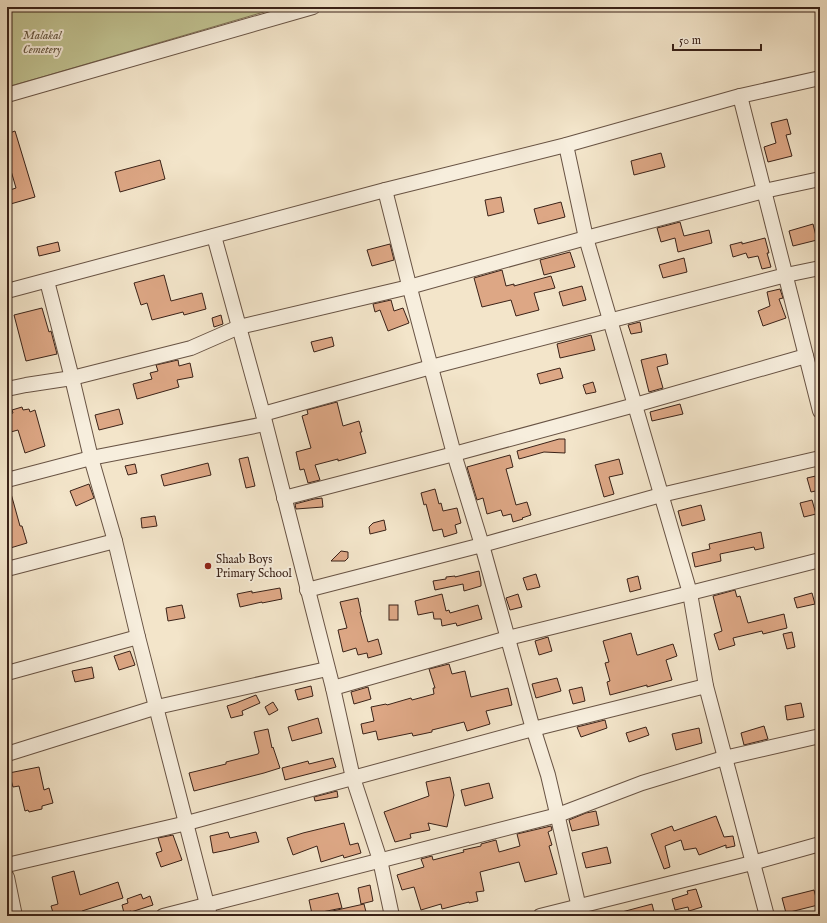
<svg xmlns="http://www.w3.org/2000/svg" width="827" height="923" font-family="'IM FELL English',serif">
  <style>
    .green { fill: #c1c392; stroke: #7e7255 }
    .building { fill: #dda785; stroke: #3a2218 }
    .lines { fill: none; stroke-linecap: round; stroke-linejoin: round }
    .street-casing { stroke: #685344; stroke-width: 16 }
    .street { stroke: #f7eedd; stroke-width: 14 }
    .poi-dot { fill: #8f2418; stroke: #f7eedd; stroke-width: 1.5 }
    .labels { text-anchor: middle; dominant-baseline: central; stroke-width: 4; stroke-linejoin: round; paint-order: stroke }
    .park-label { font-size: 12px; font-style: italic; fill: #62523d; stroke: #f7eedd }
    .poi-label { font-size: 12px; fill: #3a2218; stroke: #f7eedd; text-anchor: start }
  </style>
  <rect width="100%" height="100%" fill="#f3e5ca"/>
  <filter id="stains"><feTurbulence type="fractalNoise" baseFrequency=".005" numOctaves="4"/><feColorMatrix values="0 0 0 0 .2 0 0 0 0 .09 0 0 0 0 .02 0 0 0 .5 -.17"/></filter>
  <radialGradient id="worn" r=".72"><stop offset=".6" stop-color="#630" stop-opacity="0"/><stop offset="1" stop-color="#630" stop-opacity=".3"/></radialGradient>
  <path class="green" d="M7 7H281L42 77 7 87Z"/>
  <g class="building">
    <path d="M787 119 791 134 786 135 792 156 768 162 764 147 776 143 771 123Z"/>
    <path d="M15 131 35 197 7 205V191L16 188 7 157V134Z"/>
    <path d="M661 153 665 167 634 175 631 161Z"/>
    <path d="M160 160 165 179 120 192 115 172Z"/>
    <path d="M501 197 504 212 488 216 485 200Z"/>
    <path d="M561 202 565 217 538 224 534 209Z"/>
    <path d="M680 222 684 236 709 230 712 243 678 252 675 238 661 242 657 228Z"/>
    <path d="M813 224 817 240 793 246 789 231Z"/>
    <path d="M765 238 769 253H767L771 267 762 269 758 256 748 258 746 253 733 257 730 245 742 242V244Z"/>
    <path d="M58 242 60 251 39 256 37 247Z"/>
    <path d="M390 244 394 260 372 266 367 250Z"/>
    <path d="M570 252 575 267 544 275 540 260Z"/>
    <path d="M684 258 687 272 663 278 659 265Z"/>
    <path d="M502 270 506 286 514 284V286L551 276 555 288 534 293 539 310 516 316 511 300 482 307 474 278Z"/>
    <path d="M164 275 171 301 202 293 206 309 184 315 183 312 152 320 147 303 141 305 134 283Z"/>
    <path d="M582 286 586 300 563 306 559 292Z"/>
    <path d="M780 289 783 298 779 299 786 318 763 326 758 311 770 306 767 292Z"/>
    <path d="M391 300 394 311 403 308 409 323 388 331 380 310 375 312 373 304Z"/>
    <path d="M42 308 49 332 51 331 57 354 26 361 14 315Z"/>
    <path d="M221 315 223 324 214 327 212 318Z"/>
    <path d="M640 322 642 332 631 334 628 325Z"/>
    <path d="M591 335 595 350 560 358 557 344Z"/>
    <path d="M332 337 334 346 314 352 311 342Z"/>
    <path d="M666 354 668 364 657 367 663 388 649 392 641 360Z"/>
    <path d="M178 360 179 366 190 363 193 377 177 380 179 387 137 399 133 384 152 379 150 373 158 371 156 365Z"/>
    <path d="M560 368 563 378 540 384 537 374Z"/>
    <path d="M593 382 596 392 586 394 583 385Z"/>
    <path d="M337 402 343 426 359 421 362 432H360L366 453 338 461V459L315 465 320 480 308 483 304 469 300 470 296 452 311 448 302 416 308 414 307 410Z"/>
    <path d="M680 404 683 414 652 421 650 412Z"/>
    <path d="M22 407 23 410 29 409 30 412 35 410 45 446 25 453 18 430 7 433V415L13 413 12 410Z"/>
    <path d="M119 409 123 424 99 430 95 415Z"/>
    <path d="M559 439H565V453L544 452 519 459 517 451Z"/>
    <path d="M510 455 513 467 506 469 516 505 527 502 531 515 522 518 523 519 513 522 511 514 503 516 501 510 487 514 483 498 477 500 467 467Z"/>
    <path d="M248 457 255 486 246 488 239 459Z"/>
    <path d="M619 459 623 474 609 477 614 494 604 497 595 465Z"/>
    <path d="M208 463 211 475 164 486 161 475Z"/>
    <path d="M135 464 137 473 128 475 125 466Z"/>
    <path d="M820 475V490L811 492 807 478Z"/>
    <path d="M89 484 94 498 76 506 70 491Z"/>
    <path d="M435 489 439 504 441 503 443 511 457 508 461 523 455 525 457 533 444 537 442 529 433 531 426 504 424 505 421 493Z"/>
    <path d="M7 490H10L20 526H22L27 543 7 549Z"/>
    <path d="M322 498 323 507 296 509 295 504 314 499Z"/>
    <path d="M812 500 816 514 804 517 800 503Z"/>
    <path d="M701 505 705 520 682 526 678 511Z"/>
    <path d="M155 516 157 526 142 528 141 518Z"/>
    <path d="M384 520 386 530 370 534 369 527 373 523Z"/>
    <path d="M761 532 764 548 755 550 754 547 720 554 721 561 695 567 692 553 710 549 709 544Z"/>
    <path d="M341 551 348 552V558L345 561H331Z"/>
    <path d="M479 571 481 582V586L464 591 463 584 435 590 433 581 446 579V577L455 576V577Z"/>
    <path d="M536 574 540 587 527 590 523 578Z"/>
    <path d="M638 576 641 589 630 592 627 579Z"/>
    <path d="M280 588 282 599 262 603V602L240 607 237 594 252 591V593Z"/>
    <path d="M735 590 737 597 740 596 748 623 784 614 787 628 763 634 762 631 733 638 735 645 719 650 714 634 722 631 713 596Z"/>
    <path d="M812 593 815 604 797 608 794 598Z"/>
    <path d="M442 594 446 611 449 610 450 613 478 605 482 619 457 626 456 623 442 626 441 619H434L433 612 418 615 415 601Z"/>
    <path d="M518 594 522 607 510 610 506 598Z"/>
    <path d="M358 598 361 612H360L368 642 378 639 382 654 368 658 367 653 358 655 356 648 343 652 338 630 347 628 340 602Z"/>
    <path d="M182 605 185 618 168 621 166 608Z"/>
    <rect x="389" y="605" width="9" height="15"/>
    <path d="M792 632 795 647 787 649 783 634Z"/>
    <path d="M631 633 637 655H638L673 644 677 656 666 660 672 680 647 687V685L610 695 607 682 610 681 605 663 609 662 603 641Z"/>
    <path d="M548 637 552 651 539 655 535 641Z"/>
    <path d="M130 651 135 665 119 670 114 656Z"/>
    <path d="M449 664 452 674 465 671 471 697 508 688 512 705 486 711 490 724 467 731 464 722 432 730V732L413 736 412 733 378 740 376 731 363 734 361 724 374 721 371 707 386 704 387 705 411 698 412 700 434 694 433 688H435L429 669Z"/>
    <path d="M92 667 94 678 75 682 72 671Z"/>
    <path d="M557 678 561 691 536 698 532 684Z"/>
    <path d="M311 686 313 696 298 700 295 690Z"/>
    <path d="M368 687 371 699 354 704 351 692Z"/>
    <path d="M582 687 585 701 573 704 569 690Z"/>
    <path d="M256 695 260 703 242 711 243 715 231 718 227 706 236 703Z"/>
    <path d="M273 702 278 710 269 715 265 707Z"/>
    <path d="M801 703 804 717 787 720 785 706Z"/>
    <path d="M318 718 322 733 292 741 288 727Z"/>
    <path d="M605 720 607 728 581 737 577 727Z"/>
    <path d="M764 726 768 739 744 745 741 733Z"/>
    <path d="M646 727 649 735 629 742 626 733Z"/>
    <path d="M699 728 702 743 676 750 672 734Z"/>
    <path d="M268 729 272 748 273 747 280 768 264 773 194 791 189 773 226 764V762L258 754 259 752 254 732Z"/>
    <path d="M333 758 336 767 285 780 282 768 308 761 309 764Z"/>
    <path d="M39 767 44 790 49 788 53 803 42 806V809L29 812 28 810 25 811 19 786 13 787 9 773Z"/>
    <path d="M450 777 454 795 447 827 428 823 430 830 410 834 411 838 395 842 384 812 429 796 426 782Z"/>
    <path d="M489 783 493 798 465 806 461 790Z"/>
    <path d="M337 791 338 797 315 801 314 797Z"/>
    <path d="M596 811 599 825 572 831 569 820 586 813Z"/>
    <path d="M716 816 724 837 733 836 735 846 726 848V845L699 855 696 848 684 850 681 840 665 846 670 867 664 869 651 834 672 826 674 831Z"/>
    <path d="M344 823 350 845 358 843 361 853 344 858 343 855 321 862 317 846 293 855 287 838 303 833Z"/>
    <path d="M551 826 552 830 548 832 552 845 549 846 557 874 525 882 519 862 480 872 484 891 476 892 478 901 469 903V902L442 909 441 904 421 910 414 887 402 890 397 875 424 867 421 859 432 856 433 860 464 852 463 850 481 846V844L496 840 499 852 520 846 517 834Z"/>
    <path d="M228 832 230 838 256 832 259 842 232 849 213 853 210 836Z"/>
    <path d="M173 835 182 860 161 867 156 853 162 851 158 838Z"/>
    <path d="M607 847 611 863 586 868 582 853Z"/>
    <path d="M74 871 80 895 118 882 123 898 82 911 83 914 75 916H54L51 906 58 904 52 877Z"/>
    <path d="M370 885 373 901 361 904 358 888Z"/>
    <path d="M696 889 702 907 689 911 688 907 675 910 672 899 688 894 687 891Z"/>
    <path d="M814 890 818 905 786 913 782 898Z"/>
    <path d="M338 893 342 908 312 914 309 900Z"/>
    <path d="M141 894 143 899 150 896 153 905 131 912V911L124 913 122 905 128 903 127 899Z"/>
    <path d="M364 904 367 916H329L328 912Z"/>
    <path d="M652 904 655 916H619L618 913Z"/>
  </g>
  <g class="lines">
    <defs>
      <g id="street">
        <path d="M7 95 313 7"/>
        <path d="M740 96 820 411"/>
        <path d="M566 145 586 238 690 593 706 686 767 916"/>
        <path d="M385 190 408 281 454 454 482 545 533 729 535 734 548 775 581 916"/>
        <path d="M214 236 263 414 333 688 353 778 380 860 392 916"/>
        <path d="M47 281 72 378 91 458 115 541 138 637 210 916"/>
        <path d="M7 291 385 190 566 145 740 96 820 78"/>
        <path d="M7 389 26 385 72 378 191 348 239 327 409 287 586 238 764 191 820 179"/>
        <path d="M263 414 431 367 786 275 820 268"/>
        <path d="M7 480 91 458 265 424"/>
        <path d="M284 498 454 454 635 405 806 356"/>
        <path d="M7 569 115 541"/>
        <path d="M307 590 482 545 661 495 820 458"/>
        <path d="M7 673 138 637"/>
        <path d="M333 688 508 638 690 593 820 560"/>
        <path d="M7 754 157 707 327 669"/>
        <path d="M7 865 187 823 533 729 706 686"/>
        <path d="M7 877 15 916"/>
        <path d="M163 916 558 815 642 783 688 769 724 758 820 736"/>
        <path d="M540 916 752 863 820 844"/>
      </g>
    </defs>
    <use href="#street" class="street-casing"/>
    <use href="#street" class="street"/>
  </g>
  <circle class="poi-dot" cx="208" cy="566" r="4"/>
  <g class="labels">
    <g class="park-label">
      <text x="42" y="35">Malakal<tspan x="42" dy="14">Cemetery</tspan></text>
    </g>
    <g class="poi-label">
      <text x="216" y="559">Shaab Boys<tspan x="216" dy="14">Primary School</tspan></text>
    </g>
  </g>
  <rect width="827" height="923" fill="none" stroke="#f3e5ca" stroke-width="24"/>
  <rect x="8" y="8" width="811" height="907" fill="none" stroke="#3a2218" stroke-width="2"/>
  <rect x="12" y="12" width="803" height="899" fill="none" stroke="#3a2218"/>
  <path d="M673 44v6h88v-6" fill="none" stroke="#3a2218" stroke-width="2"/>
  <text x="679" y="44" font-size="12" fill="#3a2218" stroke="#f7eedd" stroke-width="3" paint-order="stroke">50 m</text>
  <rect width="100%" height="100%" filter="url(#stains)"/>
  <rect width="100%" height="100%" fill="url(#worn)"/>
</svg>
